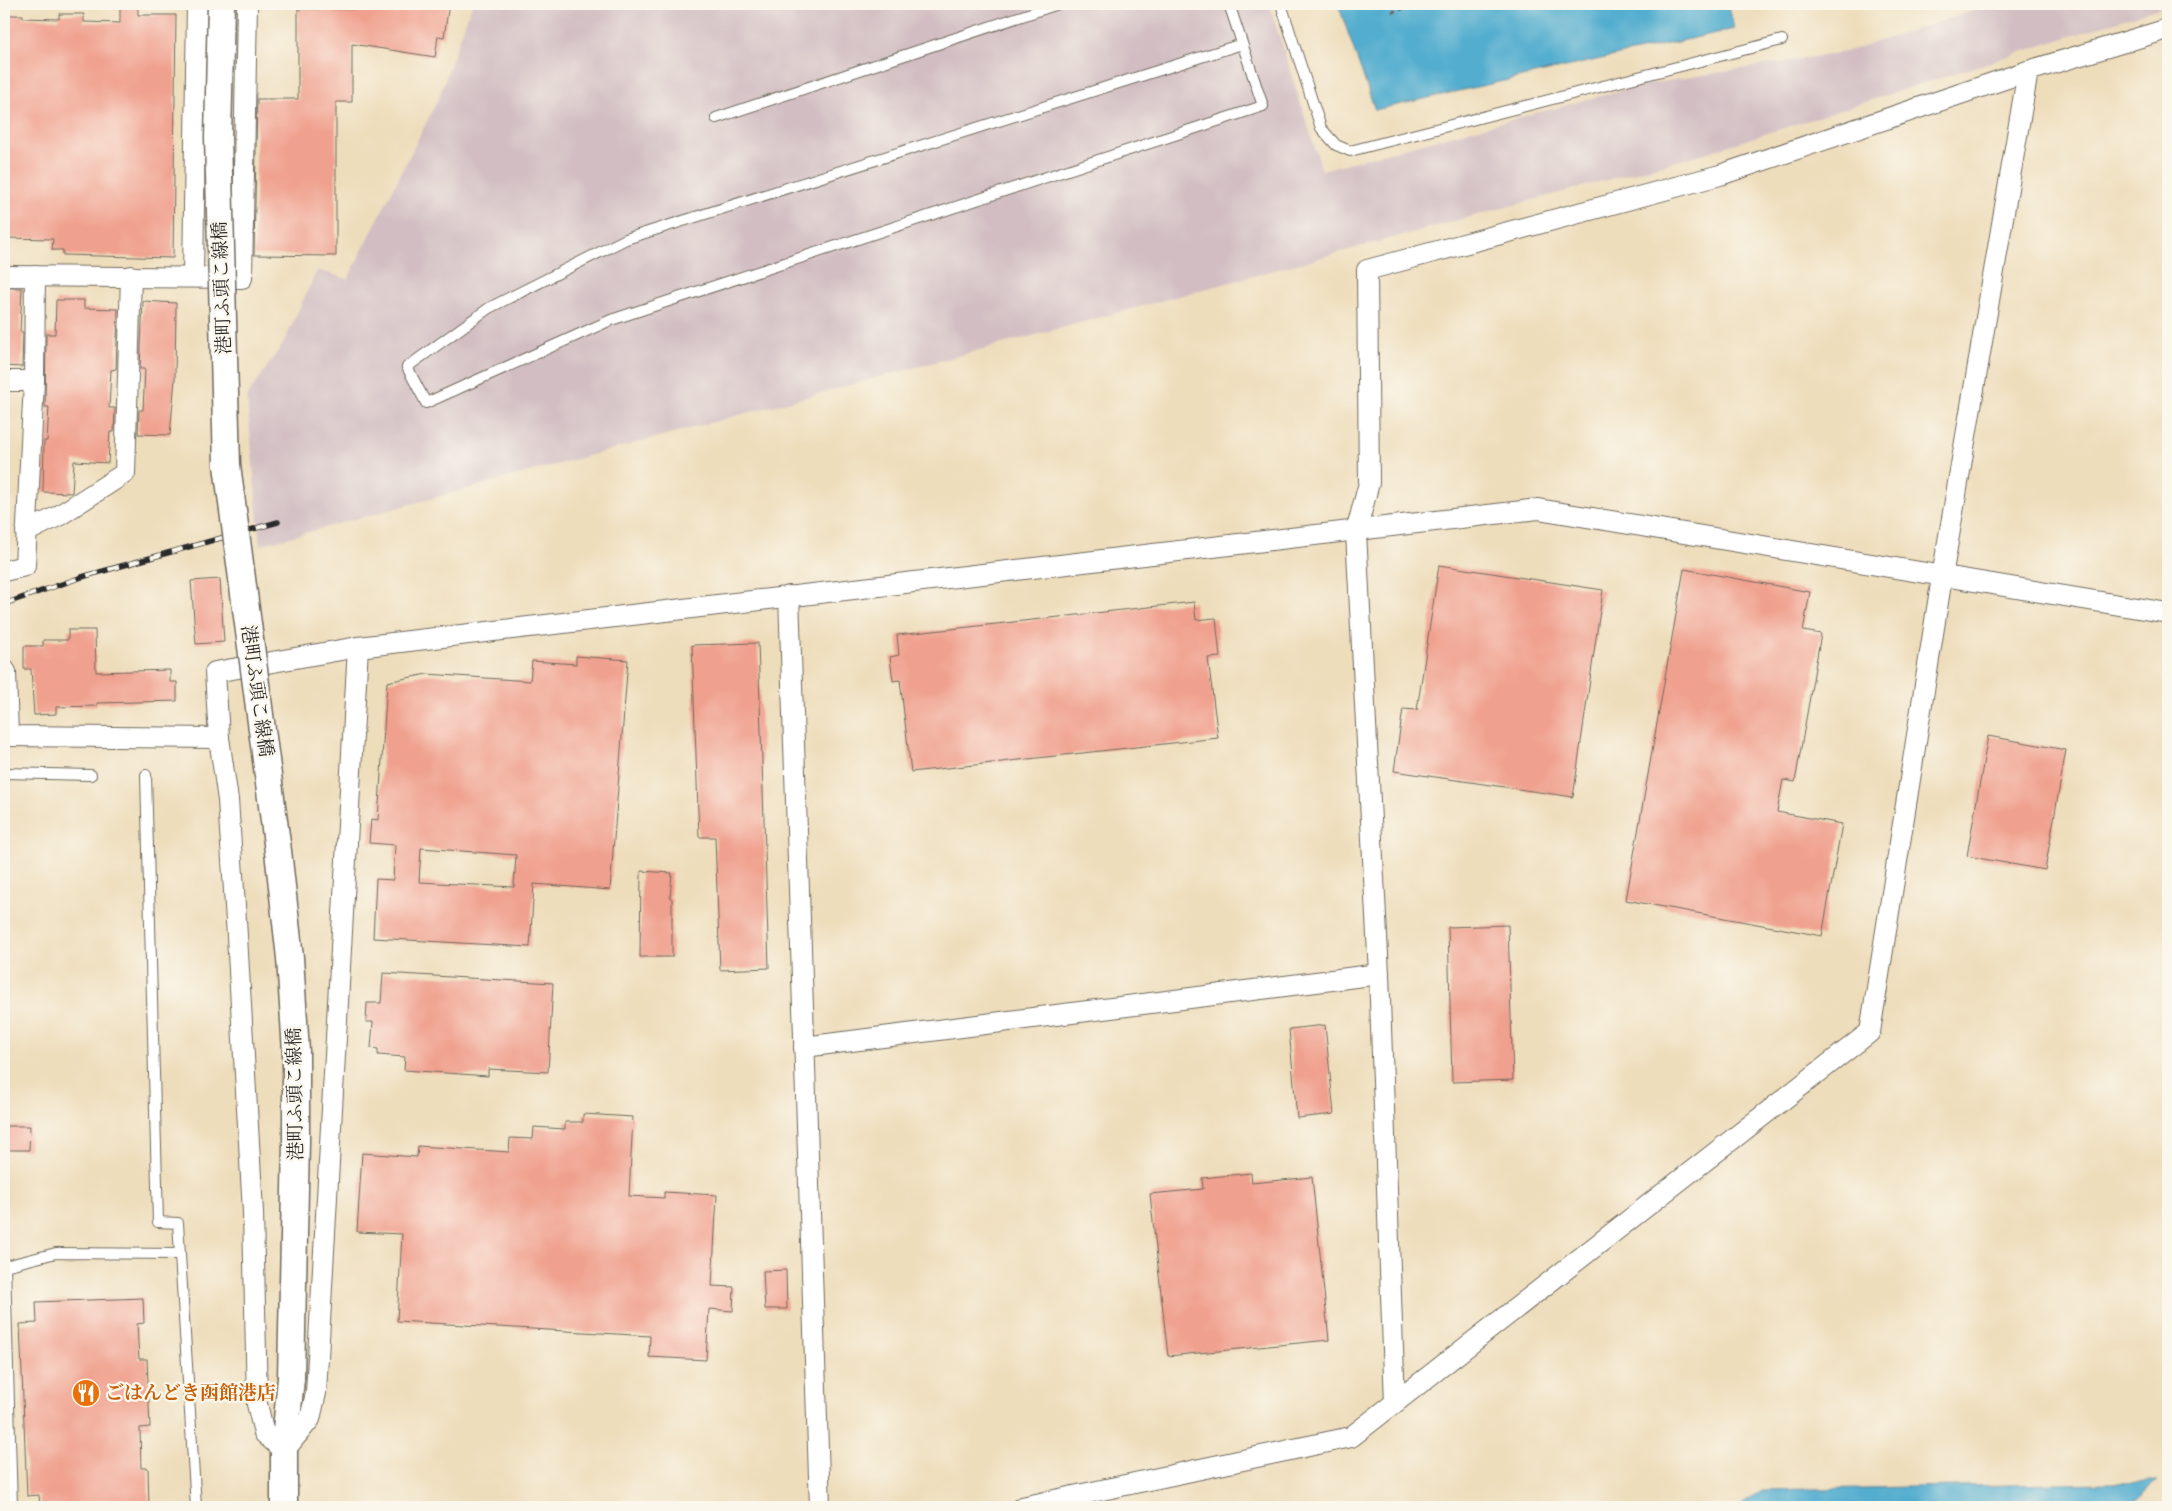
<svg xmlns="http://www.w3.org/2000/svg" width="2172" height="1511" font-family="'Libre Bodoni','Noto Serif JP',serif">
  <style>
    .industrial { fill: #d2bec2 }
    .water { fill: #52adcf; stroke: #3e6c7d }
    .building { fill: #f0a08e; fill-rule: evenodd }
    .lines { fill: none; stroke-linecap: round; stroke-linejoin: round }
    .service-casing { stroke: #6f695d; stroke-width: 12 }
    .minor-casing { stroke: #6f695d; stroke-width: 22 }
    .tertiary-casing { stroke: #6f695d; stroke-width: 29 }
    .path { stroke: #6f695d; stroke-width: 3; stroke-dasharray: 4 4; stroke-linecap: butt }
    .service { stroke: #fff; stroke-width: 10 }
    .minor { stroke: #fff; stroke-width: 20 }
    .tertiary { stroke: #fff; stroke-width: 26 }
    .rail-casing { stroke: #2b2b2b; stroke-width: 5.5 }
    .rail { stroke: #fbf7ec; stroke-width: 4; stroke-dasharray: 11; stroke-linecap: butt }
    .tertiary-bridge-casing { stroke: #6f695d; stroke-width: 29; stroke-linecap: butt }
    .tertiary-bridge { stroke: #fff; stroke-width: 26 }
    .labels { text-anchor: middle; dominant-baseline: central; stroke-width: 4.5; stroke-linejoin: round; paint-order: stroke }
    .street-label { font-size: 19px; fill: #2b2b2b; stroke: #fbf7ec }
    .food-label { font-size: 19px; font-weight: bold; fill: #c56008; stroke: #fbf7ec; text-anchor: start }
  </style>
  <rect width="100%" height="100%" fill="#fbf7ec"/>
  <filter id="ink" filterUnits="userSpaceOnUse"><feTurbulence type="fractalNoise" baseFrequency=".02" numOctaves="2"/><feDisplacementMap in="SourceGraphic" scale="10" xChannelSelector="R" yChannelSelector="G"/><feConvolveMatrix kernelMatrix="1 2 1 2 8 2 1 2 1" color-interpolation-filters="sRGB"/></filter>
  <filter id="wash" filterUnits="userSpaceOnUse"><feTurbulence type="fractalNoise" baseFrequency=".0096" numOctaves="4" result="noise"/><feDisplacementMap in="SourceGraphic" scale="20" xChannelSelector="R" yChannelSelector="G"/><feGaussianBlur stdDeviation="1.12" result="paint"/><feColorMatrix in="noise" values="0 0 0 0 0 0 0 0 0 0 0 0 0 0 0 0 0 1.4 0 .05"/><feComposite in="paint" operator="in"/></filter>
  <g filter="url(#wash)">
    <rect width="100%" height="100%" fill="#edb"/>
    <path class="industrial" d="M472 4H1269L1322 170 1642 85 1845 52 1995 4H2168V5L1699 155 260 545 247 396 283 344 317 270 348 279 439 97Z"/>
    <g class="water">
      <path d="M1338 4H1736L1729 6 1734 29 1375 110Z"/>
      <path d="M2157 1482 2127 1507H1739L1762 1490Z"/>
    </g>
    <g id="blocks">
      <g class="building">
        <path d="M120 4H138V15H176L173 258 63 255V250H52L53 239 4 238V15H23V18L59 19V14H84V22L120 23Z"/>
        <path d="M368 4H449L444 37 438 36 435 57 352 44V102H336V256L254 255 257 99H298V9H367Z"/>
        <path d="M4 288H22L20 332H23L22 367 4 366Z"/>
        <path d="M56 300H84V308L118 309 116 369 111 370 109 408H115L114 432H110L108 463 74 461 72 493 43 492 44 441H47L49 407H45L46 334H55Z"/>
        <path d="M143 301 176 303 175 379 170 435 138 434 139 410H143L145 369H140Z"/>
        <path d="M1439 565 1603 590 1573 797 1394 771 1403 709 1417 710Z"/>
        <path d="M1684 569 1810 592 1803 631 1821 634 1795 782 1783 780 1777 812 1842 824 1822 936 1626 900Z"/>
        <path d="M220 579 224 642 196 644 191 581Z"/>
        <path d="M1194 602 1196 620 1216 618 1220 657 1208 658 1218 738 911 772 900 680 893 681 890 657 899 655 897 635Z"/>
        <path d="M68 630H95L96 672 170 670V682H177V701L97 703V706L56 707V714L34 715 31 669H24V646H43V640H68Z"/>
        <path d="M758 643 769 968 720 970 715 837H699L692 645Z"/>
        <path d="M576 656 628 660 610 890 534 884 530 947 373 938 376 879 393 880 395 845 369 843 371 819 378 820 387 682 427 674 530 681 532 661 576 664ZM421 848 516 855 514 887 419 882Z"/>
        <path d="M1988 736 2066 750 2045 870 1967 856Z"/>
        <path d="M641 871 672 873 670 898 672 899V957H640Z"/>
        <path d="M1508 925 1513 1080 1452 1082 1448 927Z"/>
        <path d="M383 973 553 983 548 1072 488 1069V1076L404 1070 405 1057 378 1055V1049L371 1048 373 1022H366L367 1003H381Z"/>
        <path d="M1325 1025 1334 1114 1297 1118 1289 1029Z"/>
        <path d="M583 1114 633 1117 629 1196 664 1198V1192L717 1195 712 1286 734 1287 733 1311 709 1309 706 1360 649 1357 650 1336 397 1321 402 1234 357 1232 362 1153 417 1157 418 1146 509 1152 510 1138 533 1139 534 1127 565 1129V1122H583Z"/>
        <path d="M4 1126H30L29 1150H4Z"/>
        <path d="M1251 1173 1252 1183 1312 1177 1329 1340 1168 1356 1150 1194 1203 1189 1202 1178Z"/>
        <path d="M786 1270 787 1309H765L763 1271Z"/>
        <path d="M143 1298 144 1323 137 1324 139 1359H147L150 1427 140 1428 141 1468H148L149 1507H40L39 1495 27 1496 20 1324 37 1323 36 1302Z"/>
      </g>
    </g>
  </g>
  <g filter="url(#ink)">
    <use href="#blocks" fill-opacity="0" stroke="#6f695d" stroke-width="1"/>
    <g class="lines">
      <defs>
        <g id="service">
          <path d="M1229 4 1263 106 611 320 426 403 407 367 489 308 626 239 1242 44"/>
          <path d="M1281 4 1321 128 1336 145 1350 151 1782 40"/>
          <path d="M716 118 1058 4"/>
          <path d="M4 773 91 775"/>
          <path d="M146 775 158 1222 178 1223 196 1507"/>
          <path d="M12 1507 5 1266 56 1253 180 1254"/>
        </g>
        <g id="minor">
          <path d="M4 276 242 278 247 4"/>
          <path d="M193 277 197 4"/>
          <path d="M4 381H34"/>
          <path d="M26 532 60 515 125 473 131 276"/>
          <path d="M4 571 25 566 34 381 35 276"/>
          <path d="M789 596 820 1507"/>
          <path d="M4 669 6 672 8 736 219 738 215 672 358 647 1538 509 2168 613"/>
          <path d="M219 738 228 800 237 936 253 1212 257 1404 264 1433 284 1451 310 1419 316 1393 358 647"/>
          <path d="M804 1047 1379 974"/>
          <path d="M1395 1403 1379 974 1356 532 1369 483 1367 270 1720 175 2028 71 2168 29"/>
          <path d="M1022 1507 1351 1437 1870 1032 1942 577 2028 71"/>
        </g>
        <path id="tertiary" d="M284 1507V1451L291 1378"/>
      </defs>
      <use href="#service" class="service-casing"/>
      <use href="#minor" class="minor-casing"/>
      <use href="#tertiary" class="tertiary-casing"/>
      <path class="path" d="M1392 12 1412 6V4"/>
      <use href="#service" class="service"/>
      <use href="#minor" class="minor"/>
      <use href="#tertiary" class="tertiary"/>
      <defs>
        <path id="rail" d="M4 604 82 577 278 522"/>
      </defs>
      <use href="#rail" class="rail-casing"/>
      <use href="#rail" class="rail"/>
      <defs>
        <path id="tertiary-bridge" d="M221 4 218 138 227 465 278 851 290 958 296 1052V1142L291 1378"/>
      </defs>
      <use href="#tertiary-bridge" class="tertiary-bridge-casing"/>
      <use href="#tertiary-bridge" class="tertiary-bridge"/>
    </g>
  </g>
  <defs>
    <symbol id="restaurant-disc" viewBox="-11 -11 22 22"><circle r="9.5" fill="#e8710a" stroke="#fbf7ec"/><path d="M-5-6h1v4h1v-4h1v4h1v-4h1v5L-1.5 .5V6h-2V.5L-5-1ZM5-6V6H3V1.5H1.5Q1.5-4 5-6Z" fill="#fff"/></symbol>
  </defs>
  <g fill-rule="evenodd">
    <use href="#restaurant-disc" x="70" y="1377" width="32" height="32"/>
  </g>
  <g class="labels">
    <g class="street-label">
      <text transform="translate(222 288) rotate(-92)">港町ふ頭こ線橋</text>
      <text transform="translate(257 691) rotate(82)">港町ふ頭こ線橋</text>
      <text transform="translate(295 1094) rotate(-91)">港町ふ頭こ線橋</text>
    </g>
    <g class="food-label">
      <text x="105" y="1393">ごはんどき函館港店</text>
    </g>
  </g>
  <rect width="2172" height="1511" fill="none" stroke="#fbf7ec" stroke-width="20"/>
</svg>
